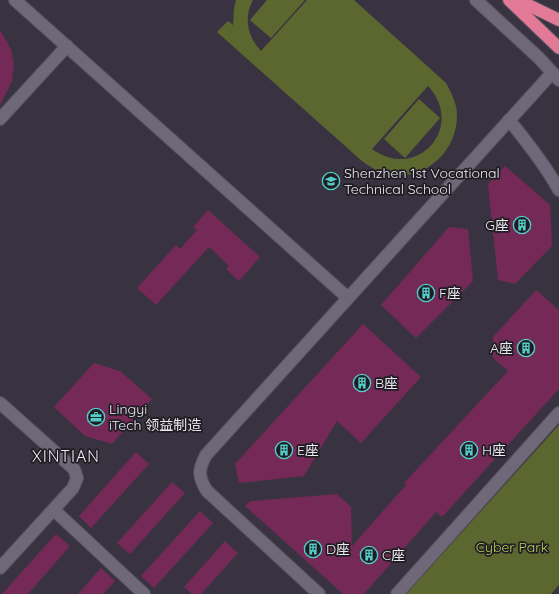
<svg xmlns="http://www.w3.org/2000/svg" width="559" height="594" font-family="Quicksand,'Noto Sans SC',sans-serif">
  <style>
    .green { fill: #5c672f; fill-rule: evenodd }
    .building { fill: #742956 }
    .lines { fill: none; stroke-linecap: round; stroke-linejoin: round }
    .minor-casing { stroke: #56515d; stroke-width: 14 }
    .highway-casing { stroke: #56515d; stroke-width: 14 }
    .minor { stroke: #6f6878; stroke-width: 12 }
    .highway { stroke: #e27a97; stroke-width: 12 }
    .labels { text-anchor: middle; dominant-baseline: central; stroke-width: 3.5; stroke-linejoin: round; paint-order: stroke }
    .poi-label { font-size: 14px; fill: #ede9f2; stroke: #1f1c23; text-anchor: start }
    .park-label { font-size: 14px; fill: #bacf55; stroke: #1f1c23 }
    .quarter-label { font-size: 16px; letter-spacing: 1px; fill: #ede9f2; stroke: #1f1c23 }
  </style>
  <rect width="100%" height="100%" fill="#393341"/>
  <g class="green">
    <path d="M236 0H253C243 18 248 37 261 51L307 0H354L446 83C450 91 454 98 456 106 463 143 431 180 393 175 381 173 371 168 362 161L217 32 228 21 233 25 234 8ZM428 86C466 127 417 182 372 149Z"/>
    <path d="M267 0H305L271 38 250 20Z"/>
    <path d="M419 99 440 118 405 158 384 139Z"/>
    <path d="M559 425V585L551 594H406Z"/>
  </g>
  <g class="building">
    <path d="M0 30 11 49 14 65 12 81 0 105Z"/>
    <path d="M505 166 550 205 552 246 515 284 498 280 488 184Z"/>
    <path d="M208 210 260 257 239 281 226 269 229 266 209 247 156 305 137 288 176 245 180 249 197 230 193 227Z"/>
    <path d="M449 227 468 229 473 281 416 338 381 305Z"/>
    <path d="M536 290 559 310V389L442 517 436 512 364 594H343L245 506 250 501 337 494 351 507 352 546 406 485 404 483 508 371 493 358V337Z"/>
    <path d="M363 324 421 377 361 443 337 421 304 476 239 483 235 464Z"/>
    <path d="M94 363 120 371 152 399 112 444 85 436 54 407Z"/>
    <path d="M136 452 149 464 91 528 79 516Z"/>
    <path d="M172 482 185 493 130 554 117 543Z"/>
    <path d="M200 511 213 523 154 588 141 576Z"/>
    <path d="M56 534 70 546 28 594H2Z"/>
    <path d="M225 541 238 553 201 594H192L184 587Z"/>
    <path d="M101 568 115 581 103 594H78Z"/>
  </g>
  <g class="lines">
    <defs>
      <g id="minor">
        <path d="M15 0 348 298"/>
        <path d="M476 0 539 58 559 80"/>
        <path d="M0 119 67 46"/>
        <path d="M509 120C527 142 545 165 559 190"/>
        <path d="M0 403 74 469 77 478 73 488 0 568"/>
        <path d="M54 510 144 594"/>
        <path d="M319 594 207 491C198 477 198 470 206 455L552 73"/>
        <path d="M397 594 559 413"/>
      </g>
      <g id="highway">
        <path d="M509 0 559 48"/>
        <path d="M518 0 559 20"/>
      </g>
    </defs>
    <use href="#minor" class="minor-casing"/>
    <use href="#highway" class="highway-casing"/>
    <use href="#minor" class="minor"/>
    <use href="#highway" class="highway"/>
  </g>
  <defs>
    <symbol id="school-ring" viewBox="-11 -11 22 22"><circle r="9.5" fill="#1f1c23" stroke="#53cdc9" stroke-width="1.5"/><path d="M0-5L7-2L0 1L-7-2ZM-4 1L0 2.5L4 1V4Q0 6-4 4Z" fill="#53cdc9"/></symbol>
    <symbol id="building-ring" viewBox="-11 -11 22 22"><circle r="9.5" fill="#1f1c23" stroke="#53cdc9" stroke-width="1.5"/><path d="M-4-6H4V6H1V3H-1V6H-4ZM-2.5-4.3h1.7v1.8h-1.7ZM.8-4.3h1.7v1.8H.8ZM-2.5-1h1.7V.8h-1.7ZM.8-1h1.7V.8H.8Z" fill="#53cdc9"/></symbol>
    <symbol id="office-ring" viewBox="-11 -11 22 22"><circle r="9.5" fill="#1f1c23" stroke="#53cdc9" stroke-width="1.5"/><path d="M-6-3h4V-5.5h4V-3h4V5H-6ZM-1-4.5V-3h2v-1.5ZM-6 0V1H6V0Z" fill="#53cdc9"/></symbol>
  </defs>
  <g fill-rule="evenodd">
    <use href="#school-ring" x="321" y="171" width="20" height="20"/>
    <use href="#building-ring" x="512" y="215" width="20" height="20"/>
    <use href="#building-ring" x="416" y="283" width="20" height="20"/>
    <use href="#building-ring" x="516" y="338" width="20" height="20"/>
    <use href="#building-ring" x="352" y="373" width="20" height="20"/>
    <use href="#office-ring" x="86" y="407" width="20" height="20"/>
    <use href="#building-ring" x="274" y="440" width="20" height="20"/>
    <use href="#building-ring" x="459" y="440" width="20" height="20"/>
    <use href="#building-ring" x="303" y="539" width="20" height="20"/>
    <use href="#building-ring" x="359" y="545" width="20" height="20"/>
  </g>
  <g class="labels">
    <g class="poi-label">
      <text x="344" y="173">Shenzhen 1st Vocational<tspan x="344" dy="16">Technical School</tspan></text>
      <text x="509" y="225" text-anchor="end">G座</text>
      <text x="439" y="293">F座</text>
      <text x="513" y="348" text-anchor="end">A座</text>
      <text x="375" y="383">B座</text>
      <text x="109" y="409">Lingyi<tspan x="109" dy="16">iTech 领益制造</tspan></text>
      <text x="297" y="450">E座</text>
      <text x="482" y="450">H座</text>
      <text x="326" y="549">D座</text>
      <text x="382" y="555">C座</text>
    </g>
    <g class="park-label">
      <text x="512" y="547">Cyber Park</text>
    </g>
    <g class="quarter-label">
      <text x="66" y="456">XINTIAN</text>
    </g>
  </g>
</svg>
